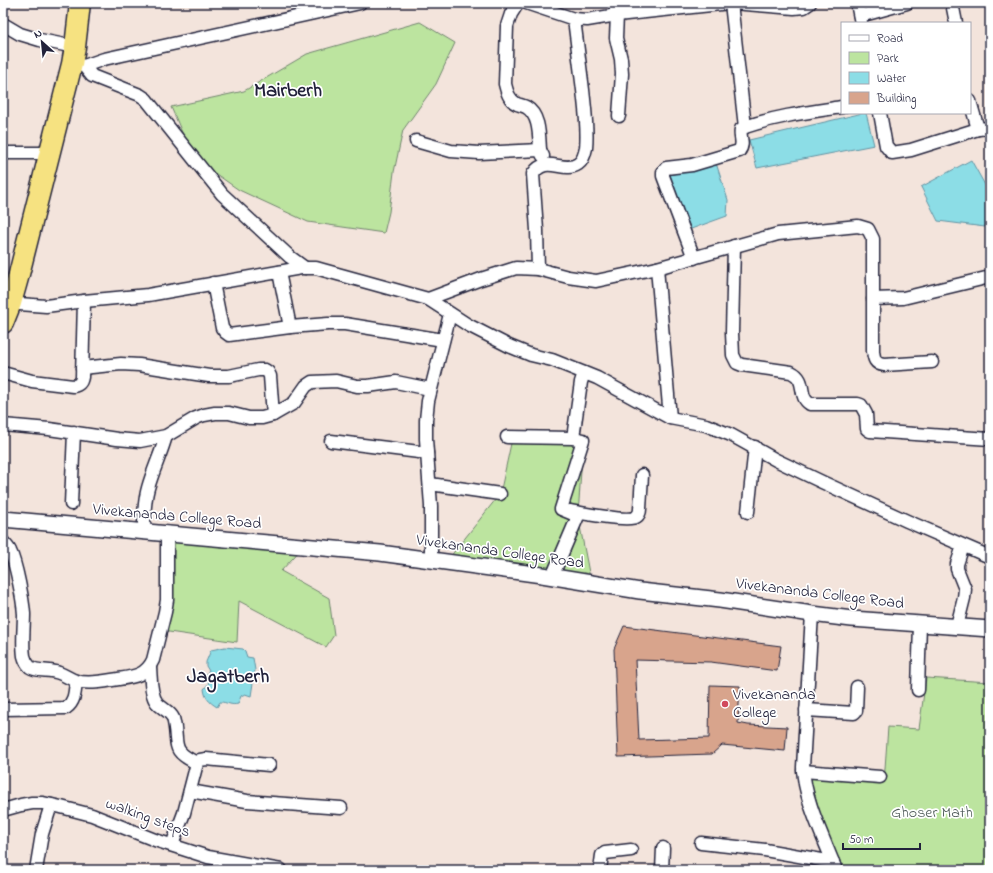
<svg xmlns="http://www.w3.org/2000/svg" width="993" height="873" font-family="'Indie Flower',sans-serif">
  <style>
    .green { fill: #bce49f; stroke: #6f836d }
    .water { fill: #8cdde6; stroke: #6292a2 }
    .building { fill: #d8a48c; stroke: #22223b }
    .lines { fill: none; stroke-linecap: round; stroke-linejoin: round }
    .minor-casing { stroke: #22223b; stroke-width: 15 }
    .tertiary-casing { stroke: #22223b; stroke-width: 18 }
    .trunk-casing { stroke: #22223b; stroke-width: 23 }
    .minor { stroke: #fff; stroke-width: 12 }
    .tertiary { stroke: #fff; stroke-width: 15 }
    .trunk { stroke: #f6e281; stroke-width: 20 }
    .poi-dot { fill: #d1495b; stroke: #fff; stroke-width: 1.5 }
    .labels { text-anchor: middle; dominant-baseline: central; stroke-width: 3.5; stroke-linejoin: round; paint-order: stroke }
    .street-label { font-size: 16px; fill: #22223b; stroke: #fff }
    .poi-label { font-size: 16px; fill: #22223b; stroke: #fff; text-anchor: start }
    .park-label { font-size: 16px; fill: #505c59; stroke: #fff }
    .district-label { font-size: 20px; font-weight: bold; fill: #22223b; stroke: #fff }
  </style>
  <rect width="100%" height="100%" fill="#f3e4dc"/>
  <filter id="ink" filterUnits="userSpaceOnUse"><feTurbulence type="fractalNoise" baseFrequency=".025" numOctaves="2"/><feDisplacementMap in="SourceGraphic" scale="8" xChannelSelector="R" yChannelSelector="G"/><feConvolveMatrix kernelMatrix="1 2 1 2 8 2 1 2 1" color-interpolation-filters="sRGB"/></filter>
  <g filter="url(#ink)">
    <g class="green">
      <path d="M420 22 455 43 436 84 403 130 394 172 389 212 384 233 308 222 239 190 193 158 171 107 244 91 307 54Z"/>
      <path d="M512 439 583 440 578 516 591 583 446 562 500 494Z"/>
      <path d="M169 537 304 546 281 571 329 598 334 635 326 647 239 601 237 642 162 631Z"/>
      <path d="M926 678 990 682V870H837L809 776 884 782 888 727 919 729Z"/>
    </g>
    <g class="water">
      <path d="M863 113H866L874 145 757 168 749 140Z"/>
      <path d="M715 160 728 200 727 216 691 229 668 176Z"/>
      <path d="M971 160 990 194V211L985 227 938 221 921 187Z"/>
      <path d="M225 647 243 649 245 651 247 657 253 658 255 670 251 696 245 694 241 696 238 704C231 706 227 702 220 702L217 707C209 702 205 698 204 689L209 683 205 677 209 671 206 666V662L211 650Z"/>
    </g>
    <path class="building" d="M624 626 781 646 777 671 711 662 635 660 639 740 709 738 710 685 740 686 738 723 748 725 787 727 785 751 722 745 712 754 618 757 614 649Z"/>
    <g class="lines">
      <defs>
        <g id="minor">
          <path d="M518 3 511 14 507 26 505 84C507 92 509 100 517 104 520 105 524 106 526 107 540 115 539 136 540 150"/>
          <path d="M526 3 574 19 587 20 617 15 730 3"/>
          <path d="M615 3 617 15 616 38 621 59 622 74 619 116"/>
          <path d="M731 3 745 127"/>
          <path d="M733 3 794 8 804 7 810 3"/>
          <path d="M857 3 861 23"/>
          <path d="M952 3 956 23"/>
          <path d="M860 16 907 3"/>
          <path d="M3 24 20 34 40 40 75 47"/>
          <path d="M77 65 84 66 104 59 360 3"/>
          <path d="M84 66 92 76 140 95 146 99 222 194 290 257 305 268"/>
          <path d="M970 101 978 129"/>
          <path d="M880 113 886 146 892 153 911 150 978 129 990 128"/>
          <path d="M416 141 451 151 479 153 540 150 543 156"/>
          <path d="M3 153H50"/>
          <path d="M734 246 732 333 733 355 737 363 742 365 791 372C808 380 797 396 810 404H858L861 405 866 414 867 429 870 431 990 439"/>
          <path d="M694 258 663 176V172L666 168 692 165 739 151C745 144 739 137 741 129L745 127C777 116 809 112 842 107"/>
          <path d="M657 268 670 418"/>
          <path d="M538 269 537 230 533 174C546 154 563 174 578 164 583 161 585 153 586 148 588 129 585 109 583 90 580 66 577 43 574 19"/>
          <path d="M279 272 290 327"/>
          <path d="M213 283 222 328 225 332 229 335 290 327 328 324H345L443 340"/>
          <path d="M428 299 481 279 516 268 538 269 568 277 596 281 657 268 778 234 858 226 868 229 873 239V299L903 298 990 277"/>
          <path d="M873 299V351C874 359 875 364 884 365L932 362"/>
          <path d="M6 303 46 306 84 301 148 295 301 268H316L323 270 428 299 468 325 509 346 531 355 552 360 597 378 670 418 706 425 731 435 776 460 822 482 907 521 990 557"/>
          <path d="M82 368 121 364 139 365 209 376H229L258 370H265L268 372 270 376 273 415"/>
          <path d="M3 373 32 381 73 386C79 385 81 383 82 377L84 301"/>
          <path d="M3 425 49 429 117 439 140 441 166 436 196 418 204 415 215 413H229L249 418H262L273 415 294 403 306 386 312 382 336 381 357 386H368L396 382 430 389"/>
          <path d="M507 437 573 438"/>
          <path d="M331 441 427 453"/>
          <path d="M430 484 500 494"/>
          <path d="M71 504 74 432"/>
          <path d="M570 511C581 513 628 522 636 517 639 515 640 512 640 509L642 475"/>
          <path d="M748 512 755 447"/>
          <path d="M144 532C144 517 144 502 148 488 153 470 161 454 166 436"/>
          <path d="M3 542C6 545 9 548 10 551 16 563 23 600 24 614 24 627 22 643 24 656 25 660 27 664 30 667 37 672 50 669 59 673 65 675 70 679 76 681 86 684 101 682 112 680 129 677 145 678 153 660L165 612 167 600V534"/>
          <path d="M431 560V506L426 439V420L428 401 450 314"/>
          <path d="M552 577 578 516 561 509 583 440 573 438 581 382 584 373"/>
          <path d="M812 614 803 767C804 800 824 838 836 870"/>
          <path d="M957 626 964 598 965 589 957 569V564L963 546"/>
          <path d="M150 667C151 678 150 694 157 703 162 709 170 711 173 718 180 743 168 750 197 763"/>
          <path d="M918 690 920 624"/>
          <path d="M3 709 66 708C75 702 75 691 76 681"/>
          <path d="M806 710 854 713 856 711 857 687"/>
          <path d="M803 771 880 777"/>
          <path d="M190 791 247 801 341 808"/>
          <path d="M3 810 21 805 32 803H43L61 807 92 815 155 840 208 857 281 870"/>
          <path d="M701 843 765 850 833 862"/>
          <path d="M172 845 184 813 197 763 200 760 206 759 269 765"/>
          <path d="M36 870 42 834 51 805"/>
          <path d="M600 870 602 855 605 853 631 850"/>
          <path d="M662 870 663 848"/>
        </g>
        <path id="tertiary" d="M3 519 380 553 542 575 640 591 720 600 812 614 852 619 990 629"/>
        <path id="trunk" d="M3 323 11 303 18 278 72 64 75 47 80 3"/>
      </defs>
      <use href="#minor" class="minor-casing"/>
      <use href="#tertiary" class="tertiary-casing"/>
      <use href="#trunk" class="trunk-casing"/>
      <use href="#minor" class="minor"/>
      <use href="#tertiary" class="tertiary"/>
      <use href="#trunk" class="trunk"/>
    </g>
  </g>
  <circle class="poi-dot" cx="725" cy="704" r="4"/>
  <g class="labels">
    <g class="street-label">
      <text transform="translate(177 517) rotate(5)">Vivekananda College Road</text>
      <text transform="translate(500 552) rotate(8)">Vivekananda College Road</text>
      <text transform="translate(820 594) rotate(7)">Vivekananda College Road</text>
      <text transform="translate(148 818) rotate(20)">walking steps</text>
    </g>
    <g class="poi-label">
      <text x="733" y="695">Vivekananda<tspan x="733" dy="18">College</tspan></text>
    </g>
    <g class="park-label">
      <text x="932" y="813">Ghoser Math</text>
    </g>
    <g class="district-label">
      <text x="288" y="91">Mairberh</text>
      <text x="228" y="677">Jagatberh</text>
    </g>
  </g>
  <rect width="993" height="873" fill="none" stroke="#fff" stroke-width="16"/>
  <rect x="8" y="8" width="977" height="857" fill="none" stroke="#22223b" stroke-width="1.5" filter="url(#ink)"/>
  <rect x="841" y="22" width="130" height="92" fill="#ffffff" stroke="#a7a7b1"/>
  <rect x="849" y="35" width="20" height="6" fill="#ffffff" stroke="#a7a7b1"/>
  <text x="877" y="42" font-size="12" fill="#22223b">Road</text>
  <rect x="849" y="52" width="20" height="12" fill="#bce49f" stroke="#a7a7b1"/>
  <text x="877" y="62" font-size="12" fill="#22223b">Park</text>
  <rect x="849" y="72" width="20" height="12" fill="#8cdde6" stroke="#a7a7b1"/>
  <text x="877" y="82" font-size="12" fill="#22223b">Water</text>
  <rect x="849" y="92" width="20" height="12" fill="#d8a48c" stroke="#a7a7b1"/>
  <text x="877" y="102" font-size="12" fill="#22223b">Building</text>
  <g transform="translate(42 42) rotate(333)" stroke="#ffffff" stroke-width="3" paint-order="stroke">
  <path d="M0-3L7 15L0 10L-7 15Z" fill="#22223b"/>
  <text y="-6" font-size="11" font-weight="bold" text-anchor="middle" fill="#22223b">N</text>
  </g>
  <path d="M843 843v6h77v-6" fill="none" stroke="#22223b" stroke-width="2"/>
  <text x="849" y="843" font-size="12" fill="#22223b" stroke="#ffffff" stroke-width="3" paint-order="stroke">50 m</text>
</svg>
